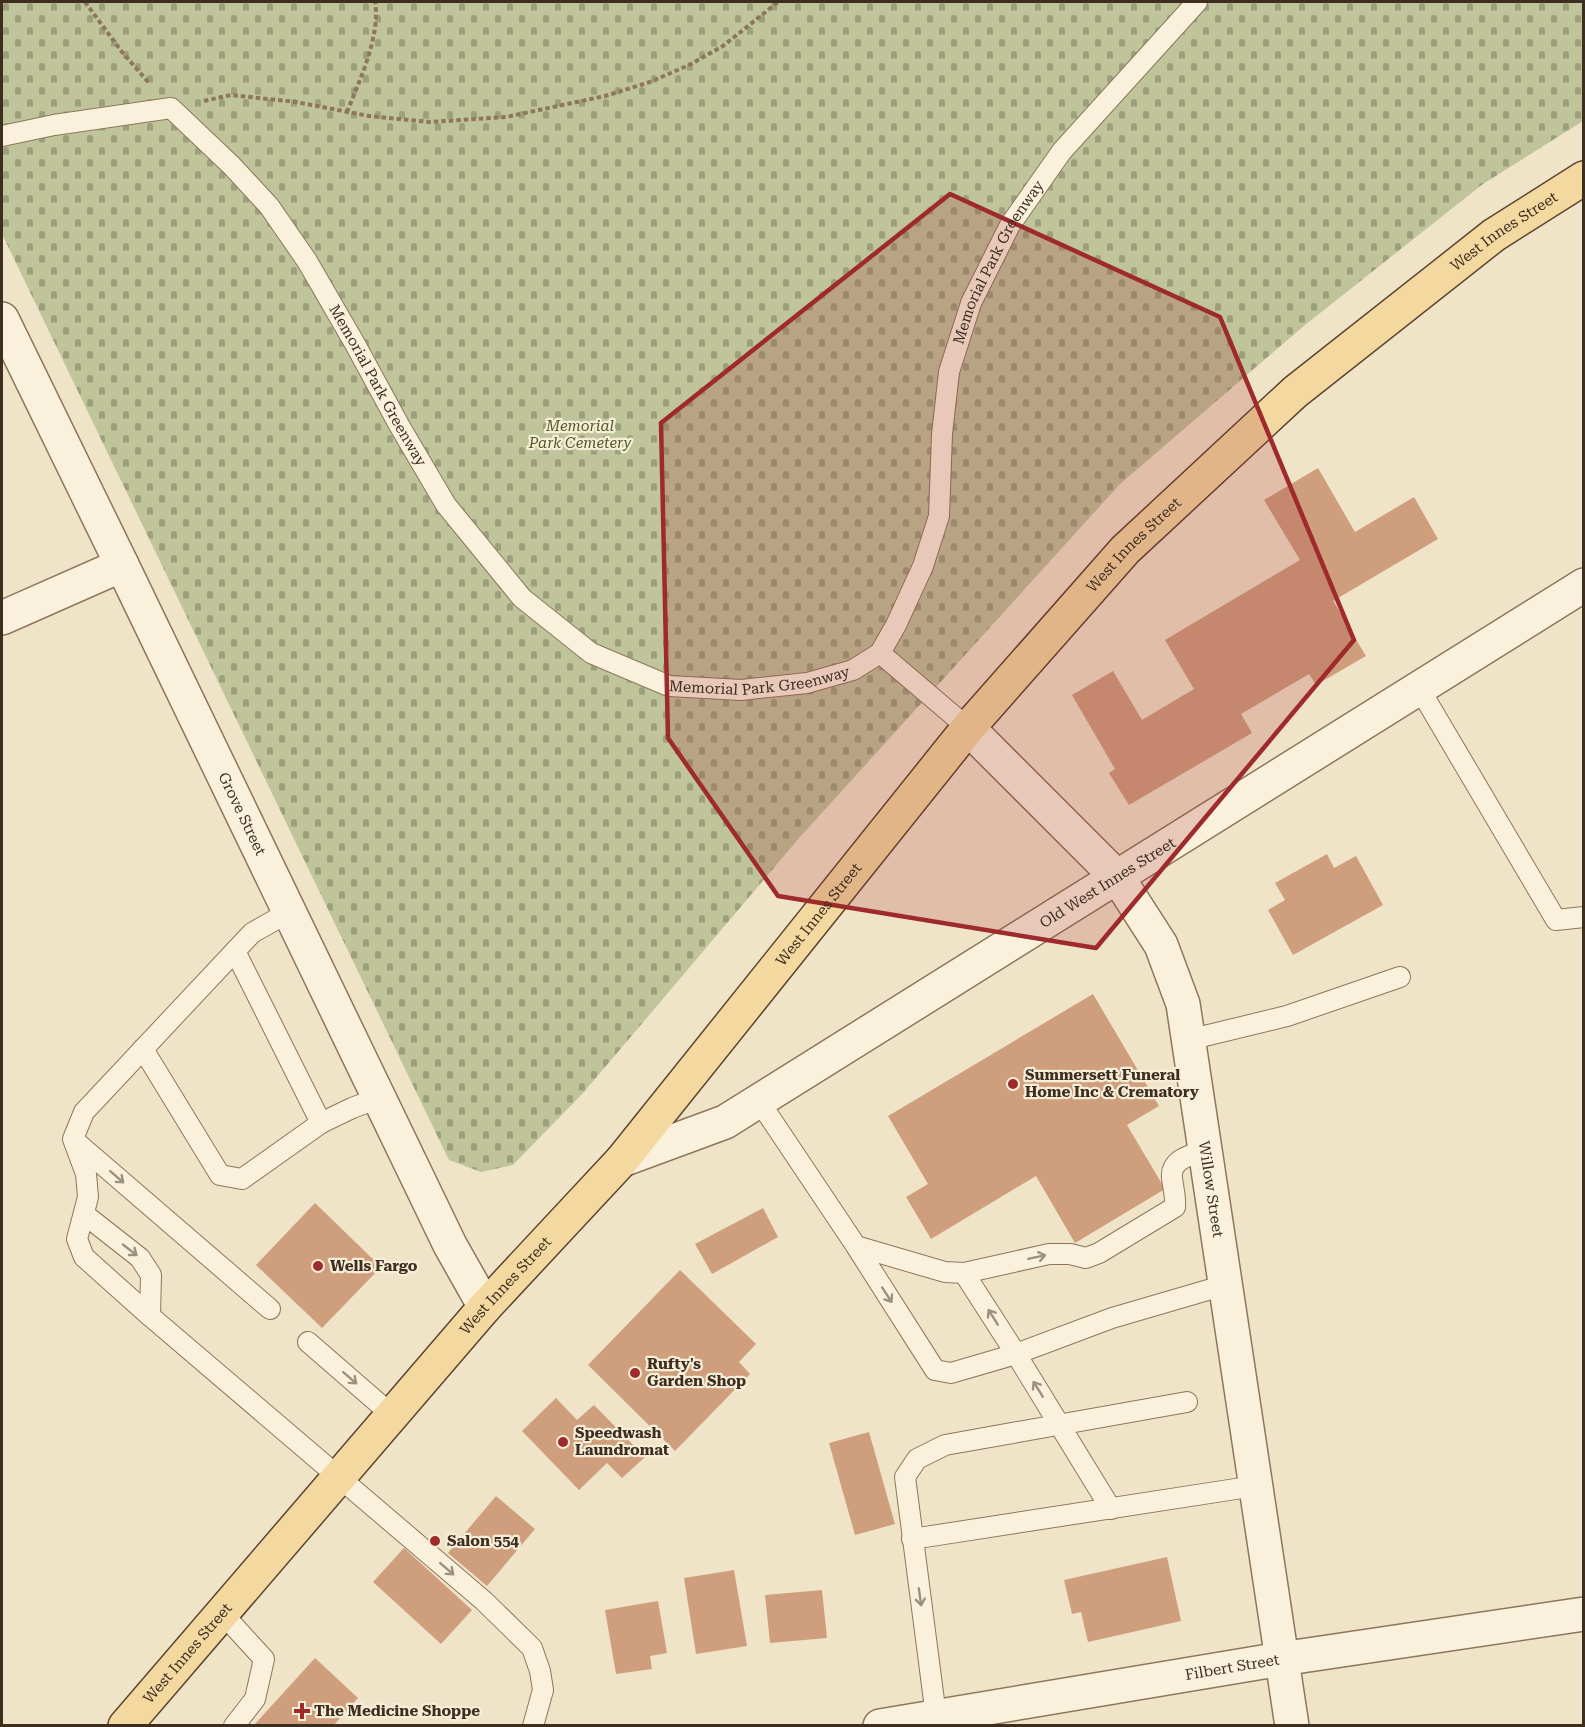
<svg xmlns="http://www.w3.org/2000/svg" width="1585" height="1727" font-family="'Roboto Serif',serif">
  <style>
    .cemetery { fill: url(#cemetery-stones) }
    .building { fill: #cf9f7d }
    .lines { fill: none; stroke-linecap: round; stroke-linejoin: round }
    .lane-casing { stroke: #8d765c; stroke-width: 22 }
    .street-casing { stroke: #8d765c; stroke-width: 36 }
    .primary-casing { stroke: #5b4430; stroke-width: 36 }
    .path { stroke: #8d765c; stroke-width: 4; stroke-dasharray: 4.5 3; stroke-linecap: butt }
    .lane { stroke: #faf1dc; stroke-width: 20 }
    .street { stroke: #faf1dc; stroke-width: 33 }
    .primary { stroke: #f3d9a0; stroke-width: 33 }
    .oneway { stroke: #9c907e }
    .marked { fill: #9e2a2b; fill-opacity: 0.2; stroke: #9e2a2b; stroke-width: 4.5; stroke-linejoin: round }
    .poi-dot { fill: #9e2a2b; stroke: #f7eed8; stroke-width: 2 }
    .labels { text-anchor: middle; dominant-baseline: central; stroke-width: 4.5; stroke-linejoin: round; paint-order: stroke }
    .street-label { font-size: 15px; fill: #3d2e20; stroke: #f7eed8 }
    .park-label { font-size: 15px; font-style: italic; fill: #4d5a26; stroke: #f7eed8 }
    .poi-label { font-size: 15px; font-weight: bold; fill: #3d2e20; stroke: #f7eed8; text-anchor: start }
  </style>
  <defs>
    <pattern id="cemetery-stones" width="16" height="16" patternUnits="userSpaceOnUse" patternTransform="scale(1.5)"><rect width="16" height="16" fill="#bfc49a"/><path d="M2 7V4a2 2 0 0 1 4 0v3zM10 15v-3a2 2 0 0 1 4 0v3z" fill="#9ca07d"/></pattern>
  </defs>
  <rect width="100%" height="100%" fill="#f0e4c8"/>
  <path class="cemetery" d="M2 2H1583V121L1483 184 1305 325 1120 484 800 837 584 1092 513 1165 481 1172 449 1160 2 234Z"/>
  <g class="building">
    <path d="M1318 468 1355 532 1414 497 1438 539 1333 601 1366 656 1316 685 1309 674 1241 714 1252 733 1129 805 1109 773 1115 769 1072 695 1113 671 1142 720 1194 689 1165 640 1300 560 1264 500Z"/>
    <path d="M1327 854 1334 868 1356 856 1383 905 1293 955 1268 910 1285 900 1275 883Z"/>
    <path d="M1093 994 1159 1106 1127 1125 1165 1189 1075 1243 1036 1176 931 1239 906 1197 928 1184 888 1116Z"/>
    <path d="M315 1203 381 1267 322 1328 256 1265Z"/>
    <path d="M763 1208 778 1237 712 1274 695 1244Z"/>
    <path d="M680 1270 756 1344 739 1362 750 1374 675 1451 588 1365Z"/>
    <path d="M556 1398 577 1420 594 1405 645 1457 622 1478 607 1463 579 1490 522 1431Z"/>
    <path d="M869 1432 895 1524 855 1535 829 1443Z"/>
    <path d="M496 1496 535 1529 487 1586 448 1553Z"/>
    <path d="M404 1548 472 1610 441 1644 373 1582Z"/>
    <path d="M1167 1557 1181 1621 1088 1642 1081 1612 1072 1614 1064 1580Z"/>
    <path d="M734 1570 747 1646 696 1654 684 1578Z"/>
    <path d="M822 1590 827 1638 770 1643 765 1595Z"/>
    <path d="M658 1601 667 1653 650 1656 652 1669 616 1674 605 1610Z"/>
    <path d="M315 1658 358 1698 333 1726H253Z"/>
  </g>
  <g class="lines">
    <defs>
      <g id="lane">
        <path id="s1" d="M2 136 54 125 171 108 232 166 269 206 307 261 355 344 399 425 446 505 522 598 591 653 669 686 741 690 807 683 853 670 880 653 896 625 923 566 939 516 942 434 949 372 971 303 1010 225 1062 151 1197 2"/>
        <path d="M880 653 968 728"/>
        <path d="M1419 688 1556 920 1584 917"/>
        <path d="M289 912 252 933 84 1112 73 1139 86 1174 88 1197 77 1239 84 1257 150 1316 484 1601 532 1648 540 1671 543 1690 533 1726"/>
        <path d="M235 951 321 1123 352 1108 379 1098"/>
        <path d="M1188 1040 1287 1016 1400 977"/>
        <path d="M143 1049 220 1175 242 1179 321 1123"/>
        <path d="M759 1101 856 1246 935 1370 951 1373 1016 1354 964 1273 945 1272 856 1246"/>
        <path d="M75 1141 270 1309"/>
        <path d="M84 1214 140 1258 151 1275 150 1316"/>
        <path d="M964 1273 1049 1254H1070L1086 1258 1099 1253 1175 1207C1176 1196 1173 1188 1172 1178 1170 1159 1191 1155 1205 1150"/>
        <path d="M308 1342 392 1415"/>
        <path d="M1111 1509 1016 1354 1112 1318 1225 1285"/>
        <path d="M912 1539 1255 1486"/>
        <path d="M222 1613 264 1659 255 1699 234 1726"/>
        <path d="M936 1716 905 1477 917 1459 945 1445 1187 1402"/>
      </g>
      <g id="street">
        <path id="s2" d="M2 319 122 565 450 1245 485 1307"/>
        <path d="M2 618 122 565"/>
        <path id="s3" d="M968 728 1118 878 1161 945 1183 1004 1292 1726"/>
        <path id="s4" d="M622 1160 725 1122 1584 585"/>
        <path id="s5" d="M880 1726 1281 1659 1584 1614"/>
      </g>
      <g id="primary">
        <path id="s6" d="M125 1726 485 1307 622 1160 968 728 1125 550 1295 392 1494 235 1584 178"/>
      </g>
    </defs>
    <use href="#lane" class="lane-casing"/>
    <use href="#street" class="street-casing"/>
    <use href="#primary" class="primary-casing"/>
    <g class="path">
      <path d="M85 2 122 52 149 83"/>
      <path d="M204 101 231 95 296 102 369 116 430 122 506 117 605 96 650 82 689 65 723 46 778 2"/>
      <path d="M347 112C359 82 381 35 375 2"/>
    </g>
    <use href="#lane" class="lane"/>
    <use href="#street" class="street"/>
    <use href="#primary" class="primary"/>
  </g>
  <defs><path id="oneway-shaft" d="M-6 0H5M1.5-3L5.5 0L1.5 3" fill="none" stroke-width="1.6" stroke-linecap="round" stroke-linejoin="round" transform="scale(1.5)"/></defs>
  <g class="oneway">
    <use href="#oneway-shaft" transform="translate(117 1177) rotate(41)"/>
    <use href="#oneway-shaft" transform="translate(130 1250) rotate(38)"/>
    <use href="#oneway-shaft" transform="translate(1037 1257) rotate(-12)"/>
    <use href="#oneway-shaft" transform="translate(887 1295) rotate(57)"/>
    <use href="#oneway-shaft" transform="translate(993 1317) rotate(-122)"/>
    <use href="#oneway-shaft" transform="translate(350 1378) rotate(41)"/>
    <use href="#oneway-shaft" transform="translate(1038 1389) rotate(-122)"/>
    <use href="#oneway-shaft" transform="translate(447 1569) rotate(41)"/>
    <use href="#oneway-shaft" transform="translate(920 1597) rotate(82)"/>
  </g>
  <path class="marked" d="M950 194 1220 317 1354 640 1096 948 778 896 668 738 661 423Z"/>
  <g class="poi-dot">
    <circle cx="1013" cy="1084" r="6"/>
    <circle cx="318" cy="1266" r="6"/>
    <circle cx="635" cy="1373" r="6"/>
    <circle cx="563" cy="1442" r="6"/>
    <circle cx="435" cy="1541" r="6"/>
    <path d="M299 1702h6v6h6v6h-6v6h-6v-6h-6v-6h6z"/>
  </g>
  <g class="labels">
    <g class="street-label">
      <text stroke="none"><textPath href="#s6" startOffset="2040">West Innes Street</textPath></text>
      <text stroke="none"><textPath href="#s1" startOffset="1584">Memorial Park Greenway</textPath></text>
      <text stroke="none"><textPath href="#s1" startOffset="520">Memorial Park Greenway</textPath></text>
      <text stroke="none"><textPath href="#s6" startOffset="1554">West Innes Street</textPath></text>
      <text stroke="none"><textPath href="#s1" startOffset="1042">Memorial Park Greenway</textPath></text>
      <text stroke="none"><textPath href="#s2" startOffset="550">Grove Street</textPath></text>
      <text stroke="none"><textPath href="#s4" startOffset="561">Old West Innes Street</textPath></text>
      <text stroke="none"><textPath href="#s6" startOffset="1068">West Innes Street</textPath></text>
      <text stroke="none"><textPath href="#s3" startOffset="542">Willow Street</textPath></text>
      <text stroke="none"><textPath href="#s6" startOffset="582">West Innes Street</textPath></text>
      <text stroke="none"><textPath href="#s6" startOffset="96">West Innes Street</textPath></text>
      <text stroke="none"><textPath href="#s5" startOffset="357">Filbert Street</textPath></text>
    </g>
    <g class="park-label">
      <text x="580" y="426">Memorial<tspan x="580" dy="17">Park Cemetery</tspan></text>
    </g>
    <g class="poi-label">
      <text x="1025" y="1075">Summersett Funeral<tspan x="1025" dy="17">Home Inc &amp; Crematory</tspan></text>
      <text x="330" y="1266">Wells Fargo</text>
      <text x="647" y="1364">Rufty's<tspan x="647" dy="17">Garden Shop</tspan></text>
      <text x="575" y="1433">Speedwash<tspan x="575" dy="17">Laundromat</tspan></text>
      <text x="447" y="1541">Salon 554</text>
      <text x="314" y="1711">The Medicine Shoppe</text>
    </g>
  </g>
  <rect width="1585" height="1727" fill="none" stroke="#3d2e20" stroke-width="6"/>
</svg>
